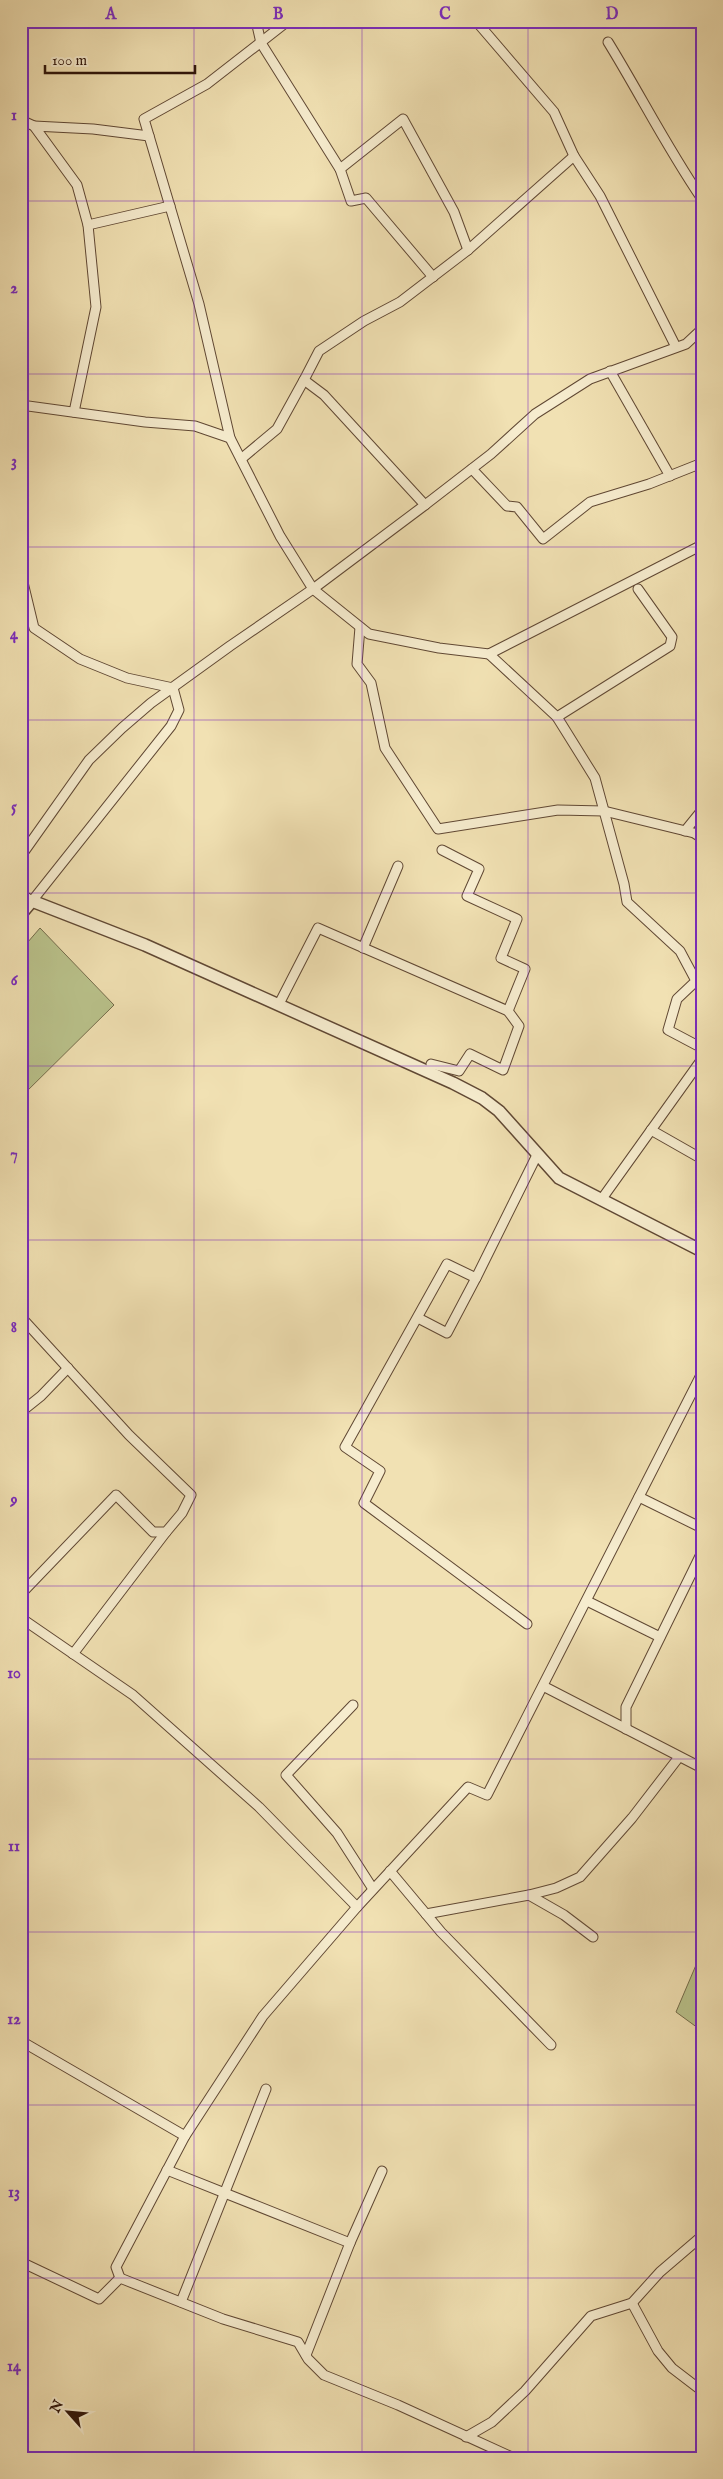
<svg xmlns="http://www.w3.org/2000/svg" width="723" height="2479" font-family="'IM FELL English',serif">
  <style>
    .green { fill: #bac38c; stroke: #746c4b }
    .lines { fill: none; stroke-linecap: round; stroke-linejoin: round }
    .minor-casing { stroke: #604834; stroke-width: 11 }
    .tertiary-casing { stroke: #604834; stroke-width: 14 }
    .minor { stroke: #f6ecce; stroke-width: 9 }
    .tertiary { stroke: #f6ecce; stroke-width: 11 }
    .grid { fill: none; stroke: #7b2cbf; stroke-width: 1; stroke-opacity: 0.55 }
    .neatline { fill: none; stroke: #7b2cbf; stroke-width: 2 }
    .grid-label { font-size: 16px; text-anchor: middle; font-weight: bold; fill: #7b2cbf }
  </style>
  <rect width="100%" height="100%" fill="#f1e1b3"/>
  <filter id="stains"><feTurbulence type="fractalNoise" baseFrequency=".004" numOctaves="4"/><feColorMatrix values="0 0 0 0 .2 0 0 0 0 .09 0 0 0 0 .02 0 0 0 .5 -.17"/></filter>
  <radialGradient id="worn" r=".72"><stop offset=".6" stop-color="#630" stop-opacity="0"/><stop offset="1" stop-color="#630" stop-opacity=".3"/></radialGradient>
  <g class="green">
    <path d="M40 928 114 1005 21 1097V950Z"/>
    <path d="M702 1951V2031L676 2012Z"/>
  </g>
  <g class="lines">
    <defs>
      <g id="minor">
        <path d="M256 21 261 43 340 169 403 119 454 212 468 250"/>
        <path d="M288 21 207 84 144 119 199 304 230 438 280 536 313 589 369 634 439 648 489 654 702 545"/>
        <path d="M476 21 554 112 574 156 600 196 676 347"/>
        <path d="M608 42C640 94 667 148 702 199"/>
        <path d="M21 120 34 126 77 185 88 225 96 307 74 412"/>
        <path d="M34 126 93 129 149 136"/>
        <path d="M340 169 351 201 366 198 433 277"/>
        <path d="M88 225 170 206"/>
        <path d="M610 371 670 476"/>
        <path d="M21 405 145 422 195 426 230 438"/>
        <path d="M241 459 277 429 304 380"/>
        <path d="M472 469 507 506 517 507 543 539 590 502 649 484 702 463"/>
        <path d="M425 505 491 454 535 414 590 379 686 344 702 329"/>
        <path d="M21 574 34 628 80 659 127 678 173 688"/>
        <path d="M360 627 357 664 371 683 385 748 438 829 558 810 604 811 694 833 702 838"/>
        <path d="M489 654 557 717 595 778 624 884 627 902 680 951 696 981 677 999 668 1030 702 1048"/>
        <path d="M557 717 670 646 672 637 638 589"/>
        <path d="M685 831 702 810"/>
        <path d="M442 850 479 869 467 896 517 919 501 958 525 969 508 1011"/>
        <path d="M21 856 89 760 122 728 151 703 230 646 313 589 425 505 324 395 304 380 319 351 364 321 400 302 468 250 574 156"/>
        <path d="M21 894 32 901 171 726 179 710 173 688"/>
        <path d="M363 948 398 866"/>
        <path d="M279 1004 318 928 508 1011 519 1026 503 1070 470 1054 459 1071 431 1064"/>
        <path d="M651 1130 702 1159"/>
        <path d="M601 1200 702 1059"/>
        <path d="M21 1317 129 1435 191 1495 182 1513 166 1532H153L116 1495 21 1594"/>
        <path d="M418 1318 447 1333 476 1278"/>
        <path d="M21 1412 41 1396 68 1368"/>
        <path d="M639 1497 702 1528"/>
        <path d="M587 1601 660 1637"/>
        <path d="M21 1618 133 1695 259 1807 357 1907 263 2016 185 2136 21 2041"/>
        <path d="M527 1624 364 1503 380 1471 345 1447 447 1264 476 1278 537 1155"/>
        <path d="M73 1654 166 1532"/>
        <path d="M543 1686 702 1768"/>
        <path d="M353 1705 286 1775 337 1833 373 1889"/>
        <path d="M626 1729V1707L702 1552"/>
        <path d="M390 1871 441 1932 551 2045"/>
        <path d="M529 1895 556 1888 580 1877 632 1818 679 1757"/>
        <path d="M357 1907 468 1787 487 1795 702 1373"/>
        <path d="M426 1914 529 1895 564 1915 593 1937"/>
        <path d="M167 2170 350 2243"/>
        <path d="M21 2262 99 2299 120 2278 223 2319 298 2342 308 2359 324 2375 398 2405 514 2458"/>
        <path d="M120 2278 116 2267 185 2136"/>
        <path d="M181 2302 266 2089"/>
        <path d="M632 2303 658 2351 672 2368 702 2391"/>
        <path d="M306 2355 350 2243 382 2171"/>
        <path d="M466 2437 492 2422 525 2391 591 2316 632 2303 660 2272 702 2236"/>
      </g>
      <path id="tertiary" d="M21 914 32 901 145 945 453 1083 482 1098 499 1111 559 1178 702 1251"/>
    </defs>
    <use href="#minor" class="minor-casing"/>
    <use href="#tertiary" class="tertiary-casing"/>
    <use href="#minor" class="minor"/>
    <use href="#tertiary" class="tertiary"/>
  </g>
  <path class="grid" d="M194 21V2458M362 21V2458M528 21V2458M21 201H702M21 374H702M21 547H702M21 720H702M21 893H702M21 1066H702M21 1240H702M21 1413H702M21 1586H702M21 1759H702M21 1932H702M21 2105H702M21 2278H702"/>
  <rect width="723" height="2479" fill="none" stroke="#f1e1b3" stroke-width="55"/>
  <g transform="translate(68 2412) rotate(297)" stroke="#f6ecce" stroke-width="4" paint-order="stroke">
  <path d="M0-4L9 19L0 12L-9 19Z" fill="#2f150a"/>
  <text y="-8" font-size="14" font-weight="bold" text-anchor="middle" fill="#2f150a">N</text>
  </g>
  <path d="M45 65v8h150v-8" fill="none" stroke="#2f150a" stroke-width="2.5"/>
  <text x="52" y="65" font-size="15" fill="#2f150a" stroke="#f6ecce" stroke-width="4" paint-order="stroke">100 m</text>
  <rect x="28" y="28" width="668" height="2424" class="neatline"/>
  <g class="grid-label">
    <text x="111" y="19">A</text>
    <text x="278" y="19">B</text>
    <text x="445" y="19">C</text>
    <text x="612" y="19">D</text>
    <text x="14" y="120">1</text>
    <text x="14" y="293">2</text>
    <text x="14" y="466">3</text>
    <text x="14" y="639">4</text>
    <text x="14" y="812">5</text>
    <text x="14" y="985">6</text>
    <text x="14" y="1159">7</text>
    <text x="14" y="1332">8</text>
    <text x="14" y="1505">9</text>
    <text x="14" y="1678">10</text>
    <text x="14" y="1851">11</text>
    <text x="14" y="2024">12</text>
    <text x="14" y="2197">13</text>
    <text x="14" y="2371">14</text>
  </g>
  <rect width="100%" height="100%" filter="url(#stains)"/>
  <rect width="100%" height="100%" fill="url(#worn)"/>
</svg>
